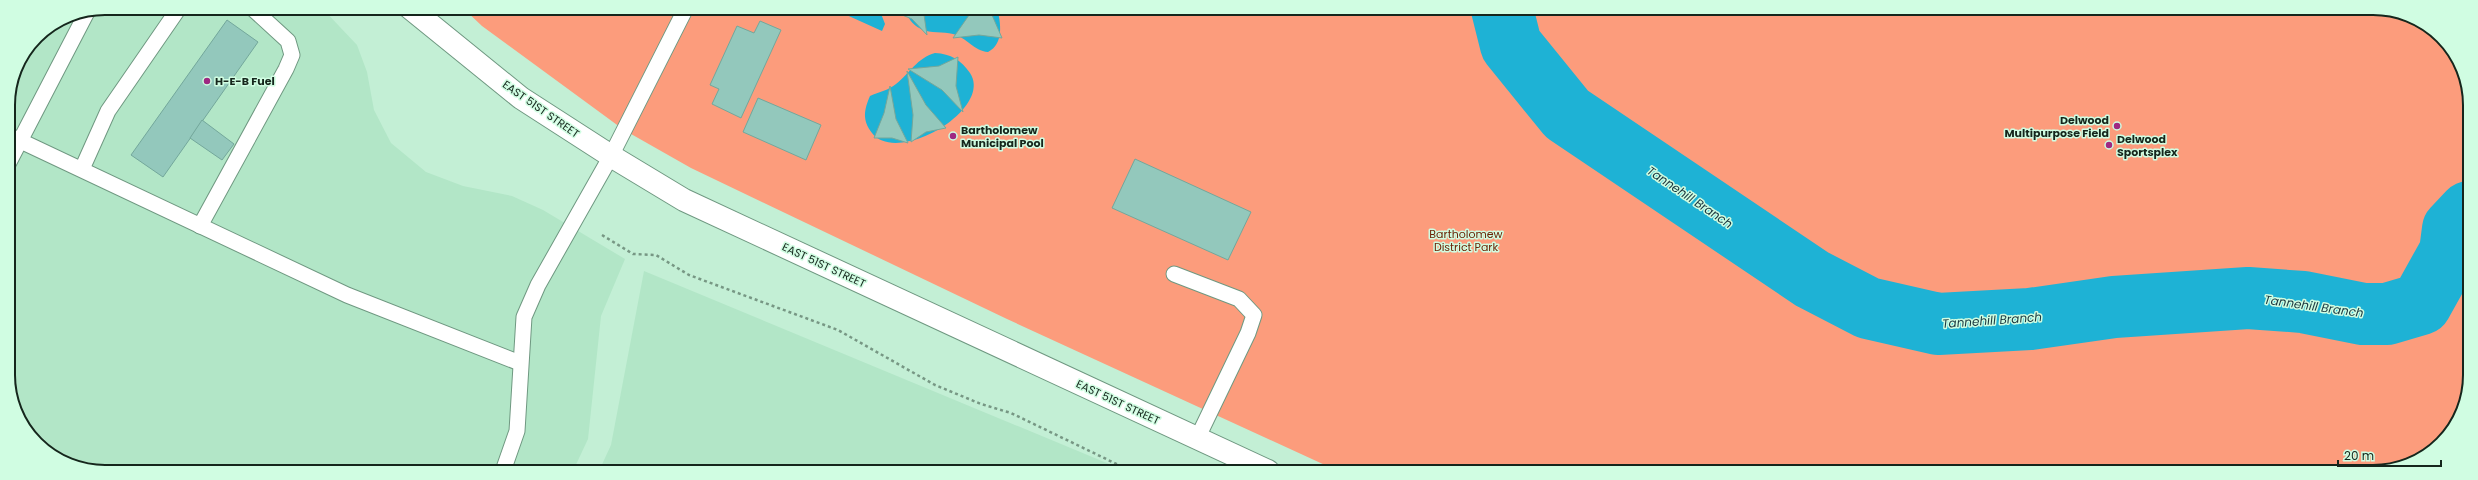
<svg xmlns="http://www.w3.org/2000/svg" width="2478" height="480" font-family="Poppins,sans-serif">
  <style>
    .built { fill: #b2e6c7 }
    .green { fill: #fc9c7c }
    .water { fill: #1eb2d5 }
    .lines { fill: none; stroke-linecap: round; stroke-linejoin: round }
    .river { stroke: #1eb2d5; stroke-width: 62 }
    .building { fill: #93c8bc; stroke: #73a79b }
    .lane-casing { stroke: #6f9881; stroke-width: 17 }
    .secondary-casing { stroke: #6f9881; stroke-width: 24 }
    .path { stroke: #779784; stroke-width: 2.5; stroke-dasharray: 3 3; stroke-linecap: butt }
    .lane { stroke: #fff; stroke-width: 15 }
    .secondary { stroke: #fff; stroke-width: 22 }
    .poi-dot { fill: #9e2882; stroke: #d0fde2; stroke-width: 1.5 }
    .labels { text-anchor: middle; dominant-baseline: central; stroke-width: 3; stroke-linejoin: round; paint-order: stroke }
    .poi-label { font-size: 11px; font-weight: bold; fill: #15261c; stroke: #d0fde2; text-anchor: start }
    .street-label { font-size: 11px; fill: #15261c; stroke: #d0fde2 }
    .park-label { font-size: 11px; fill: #6c2306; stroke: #d0fde2 }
    .water-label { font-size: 12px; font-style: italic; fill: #1a363f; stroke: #d0fde2 }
    .rim { fill: none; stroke: #15261c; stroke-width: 2 }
  </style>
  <rect width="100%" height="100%" fill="#c3efd5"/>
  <g class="built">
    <path d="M105 8H322L357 45 367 72 374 110 391 143 426 172 463 186 512 196 543 210 625 259 601 316 588 439 573 471H92L62 462 37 444 10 394 8 105 15 68 37 36 68 15Z"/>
    <path d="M644 271 1126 471H599L611 445Z"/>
  </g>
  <path class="green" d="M463 8 2386 9 2437 32 2457 57 2468 86 2469 388C2465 399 2463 412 2457 423 2441 454 2411 465 2379 472L1338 471 1007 319 691 168 624 130 482 26Z"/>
  <g class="water">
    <path d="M831 8H882L880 11 885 24 882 31Z"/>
    <path d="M903 8H997C1001 23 1004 44 988 52 974 51 966 37 953 34 943 31 931 34 921 29 912 25 908 17 903 8Z"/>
    <path d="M935 53C951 54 961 60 970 73 994 109 897 166 872 133 862 120 864 110 870 96 879 92 889 90 896 84 910 73 917 58 935 53Z"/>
  </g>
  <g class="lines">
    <path class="river" d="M1502 9 1511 45 1567 114 1812 279 1868 308 1938 324 2030 319 2114 307 2248 298 2303 302 2363 314H2387L2421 304 2450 252 2453 229 2469 212"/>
  </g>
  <g class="building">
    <path d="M774 8H792L789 15Z"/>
    <path d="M892 8H923L927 35 912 19 890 10Z"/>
    <path d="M974 8H989L1002 38 979 35 953 38Z"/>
    <path d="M227 20 258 42 163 177 131 155Z"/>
    <path d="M760 21 781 30 741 118 712 104 719 89 710 85 737 26 754 33Z"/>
    <path d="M958 57 956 86 963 112 942 90 908 69 939 66Z"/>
    <path d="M907 71 926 105 946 128 926 132 911 142 913 115Z"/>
    <path d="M890 86 896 119 908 143 892 138H874L884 113Z"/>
    <path d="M758 98 821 125 806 160 743 132Z"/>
    <path d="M202 120 234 144 222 160 190 138Z"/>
    <path d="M1135 159 1251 212 1228 260 1112 208Z"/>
  </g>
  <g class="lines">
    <defs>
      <g id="lane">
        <path d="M8 135 347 295 520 363"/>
        <path d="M8 164 87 12"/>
        <path d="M82 169 108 111 179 8"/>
        <path d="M200 226 286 69 292 55 288 41 252 8"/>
        <path d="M1174 274 1239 299 1254 315 1248 333 1197 439"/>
        <path d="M503 471 517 431 524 317 538 285 611 156 686 8"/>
      </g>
      <path id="secondary" d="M410 8 521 98 611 156 684 200 1268 471"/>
    </defs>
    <use href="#lane" class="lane-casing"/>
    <use href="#secondary" class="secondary-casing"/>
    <path class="path" d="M602 235 633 254 656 255 689 275 838 330 935 385 981 404 1011 413 1131 471"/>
    <use href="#lane" class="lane"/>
    <use href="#secondary" class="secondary"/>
  </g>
  <g class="poi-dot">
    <circle cx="207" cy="81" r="4"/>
    <circle cx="2117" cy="126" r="4"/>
    <circle cx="953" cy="136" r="4"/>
    <circle cx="2109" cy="145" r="4"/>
  </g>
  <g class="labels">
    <g class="poi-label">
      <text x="215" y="81">H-E-B Fuel</text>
      <text x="2109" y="120" text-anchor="end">Delwood<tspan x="2109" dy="13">Multipurpose Field</tspan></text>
      <text x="961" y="130">Bartholomew<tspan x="961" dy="13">Municipal Pool</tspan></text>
      <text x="2117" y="139">Delwood<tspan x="2117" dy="13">Sportsplex</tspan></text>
    </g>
    <g class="street-label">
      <text transform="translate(541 109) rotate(35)">EAST 51ST STREET</text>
      <text transform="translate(824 265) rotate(25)">EAST 51ST STREET</text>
      <text transform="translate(1118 402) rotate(25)">EAST 51ST STREET</text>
    </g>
    <g class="park-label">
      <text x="1466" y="234">Bartholomew<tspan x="1466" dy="13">District Park</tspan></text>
    </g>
    <g class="water-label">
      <text transform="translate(1690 197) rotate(34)">Tannehill Branch</text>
      <text transform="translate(2314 306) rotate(8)">Tannehill Branch</text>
      <text transform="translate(1992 320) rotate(-4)">Tannehill Branch</text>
    </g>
  </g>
  <path d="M0 0H2478V480H0ZM105 15H2373A90 90 0 0 1 2463 105V375A90 90 0 0 1 2373 465H105A90 90 0 0 1 15 375V105A90 90 0 0 1 105 15Z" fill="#d0fde2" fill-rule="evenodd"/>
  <path class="rim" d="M105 15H2373A90 90 0 0 1 2463 105V375A90 90 0 0 1 2373 465H105A90 90 0 0 1 15 375V105A90 90 0 0 1 105 15Z"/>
  <path d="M2338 460v6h103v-6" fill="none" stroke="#15261c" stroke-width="2"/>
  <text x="2344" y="460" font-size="12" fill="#15261c" stroke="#d0fde2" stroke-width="3" paint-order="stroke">20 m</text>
</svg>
